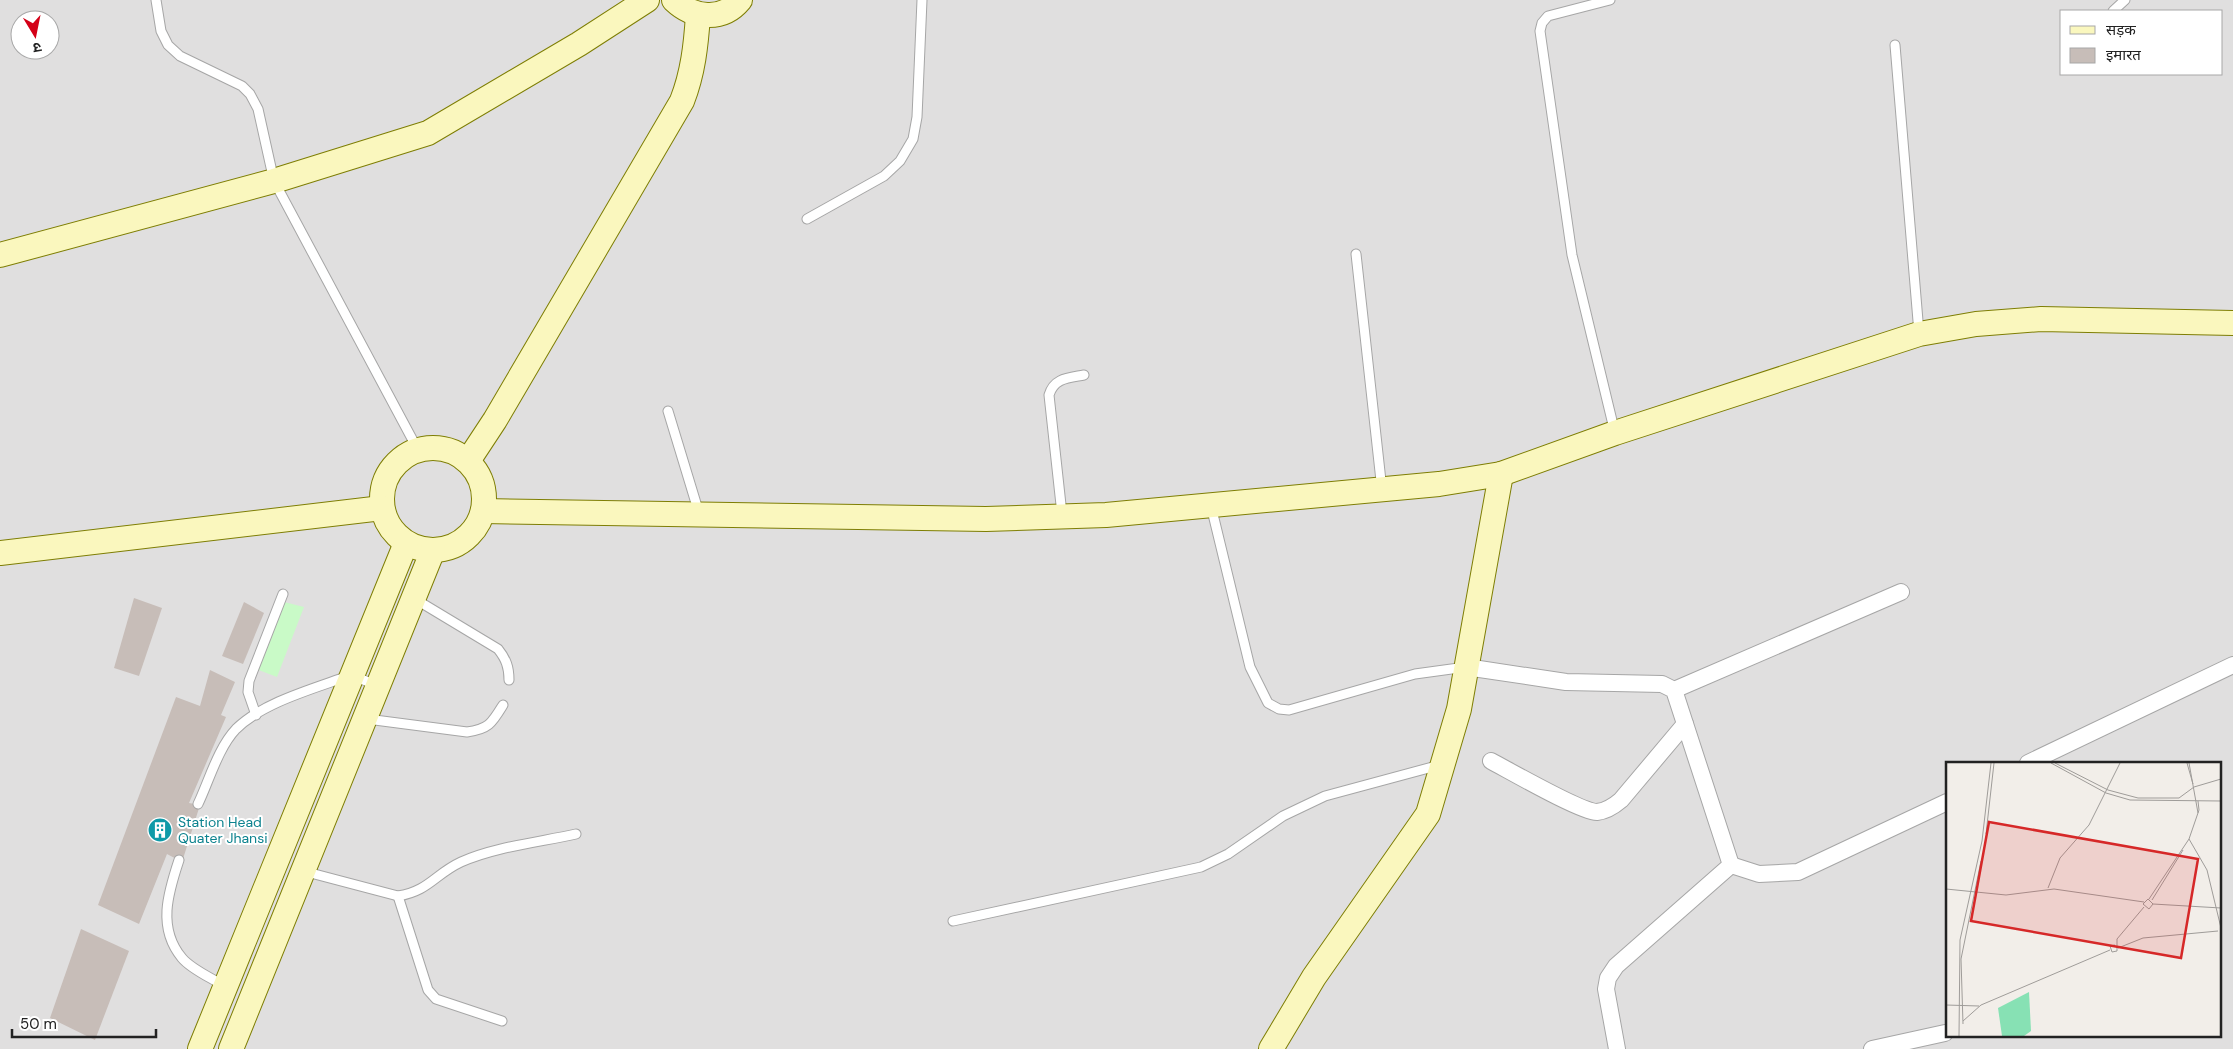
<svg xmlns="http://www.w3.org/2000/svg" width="2233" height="1049" font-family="'DM Sans','Noto Sans Devanagari',sans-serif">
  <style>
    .residential { fill: #e0dfdf; fill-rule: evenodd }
    .park { fill: #c9fac7 }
    .building { fill: #c7bdb8 }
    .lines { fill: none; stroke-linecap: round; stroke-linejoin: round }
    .lane-casing { stroke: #a6a6a6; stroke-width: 11 }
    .street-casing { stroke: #a6a6a6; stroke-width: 18 }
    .secondary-casing { stroke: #7e7e04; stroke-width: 26 }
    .lane { stroke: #fff; stroke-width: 9 }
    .street { stroke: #fff; stroke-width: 16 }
    .secondary { stroke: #faf7be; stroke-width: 24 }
    .labels { text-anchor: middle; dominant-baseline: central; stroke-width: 4; stroke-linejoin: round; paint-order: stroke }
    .culture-label { font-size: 14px; fill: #0d838f; stroke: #fff; text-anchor: start }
    .inset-road { fill: none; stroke: #9f9c99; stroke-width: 1 }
    .view { fill: #d62828; fill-opacity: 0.15; stroke: #d62828; stroke-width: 2.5 }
    .inset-edge { fill: none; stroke: #222; stroke-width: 2.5 }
  </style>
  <rect width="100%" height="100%" fill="#f2eee9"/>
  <path class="residential" d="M0 0H2233V1049H0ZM2062 11H2222V74H2062ZM20 20H50V50H20ZM1947 763H2219V1035H1947Z"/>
  <path class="park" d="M276 600 304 607 277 677 251 667Z"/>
  <g class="building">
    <path d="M134 598 162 608 139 676 114 668Z"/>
    <path d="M244 602 264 613 243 664 222 656Z"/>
    <path d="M210 670 235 682 221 715 226 717 189 803 200 805 182 862 167 854 139 924 98 905 176 697 200 706Z"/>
    <path d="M81 929 129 951 95 1040 50 1018Z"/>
  </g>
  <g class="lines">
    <defs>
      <g id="lane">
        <path d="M156 0 161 31 168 45 180 56 242 86 250 94 258 109 274 181 418 450"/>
        <path d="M1610 0 1548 16 1542 23 1540 31 1572 255 1615 433"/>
        <path d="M2113 11 2125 0"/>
        <path d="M1895 45 1919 333"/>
        <path d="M807 219 884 176 900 161 913 139 917 117 922 0"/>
        <path d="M1356 254 1382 490"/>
        <path d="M668 411 699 513"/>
        <path d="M1211 506 1250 667 1268 703 1279 709 1289 710 1415 674 1466 667"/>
        <path d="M1062 514 1049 395C1054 378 1068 378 1084 375"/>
        <path d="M415 599 498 649C506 659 509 667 509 680"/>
        <path d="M256 715 248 692 249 681 283 594"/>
        <path d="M367 719 467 732C489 729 492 723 503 705"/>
        <path d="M198 804C209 781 218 748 236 729 263 702 316 688 351 675L376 685"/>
        <path d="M179 860C168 893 157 928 182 958 192 970 212 978 224 986"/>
        <path d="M303 871 398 896C429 891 435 874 461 862 494 847 540 842 576 834"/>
        <path d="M398 896 428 990 436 999 502 1021"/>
        <path d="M953 921 1201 867 1228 854 1283 816 1325 796 1440 765"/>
      </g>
      <g id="street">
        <path d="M1466 667 1566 682 1662 684 1674 690 1731 865 1616 966 1608 978 1606 989 1617 1049"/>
        <path d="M1674 690 1901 592"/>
        <path d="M1491 761C1510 771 1581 812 1597 812 1607 811 1614 806 1621 800L1685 724"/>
        <path d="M2028 763 2233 665"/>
        <path d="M1731 865 1759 874 1798 872 1947 802"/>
        <path d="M1872 1049 1945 1033"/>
      </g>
      <g id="secondary">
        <path d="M674 0C693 18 722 22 740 0"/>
        <path d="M0 255 274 181 428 133 579 44 647 0"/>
        <circle cx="433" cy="499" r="51"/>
        <path d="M468 461 495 420 682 101C693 73 696 45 698 15"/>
        <path d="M483 511 986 519 1106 515 1439 484 1501 474 1615 433 1919 334 1976 324 2041 319 2233 323"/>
        <path d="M0 553 382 508"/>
        <path d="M200 1049 406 543"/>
        <path d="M231 1049 433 550"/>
        <path d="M1271 1049 1314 977 1428 814 1459 709 1501 474"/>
      </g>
    </defs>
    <use href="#lane" class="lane-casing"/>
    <use href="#street" class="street-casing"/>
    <use href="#secondary" class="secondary-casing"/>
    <use href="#lane" class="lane"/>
    <use href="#street" class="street"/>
    <use href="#secondary" class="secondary"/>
  </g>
  <defs>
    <symbol id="building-disc" viewBox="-11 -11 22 22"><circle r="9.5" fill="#0f9aa8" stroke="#fff"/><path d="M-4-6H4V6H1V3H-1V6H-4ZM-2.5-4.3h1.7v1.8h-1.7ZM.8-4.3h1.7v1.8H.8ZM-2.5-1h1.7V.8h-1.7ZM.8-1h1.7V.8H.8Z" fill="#fff"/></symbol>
  </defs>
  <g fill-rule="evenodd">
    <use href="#building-disc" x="146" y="816" width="28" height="28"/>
  </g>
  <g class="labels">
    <g class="culture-label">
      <text x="178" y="822">Station Head<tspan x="178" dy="16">Quater Jhansi</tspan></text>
    </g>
  </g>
  <g transform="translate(1946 762)">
    <rect width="275" height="275" fill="#f2eee9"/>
    <path d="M83 230 85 269 78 274H56L52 246Z" fill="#87e1b4"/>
    <path class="inset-road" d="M105 1 160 31 184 38 275 39M109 1 162 28 192 36H233L248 25 275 17M241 1 247 22M243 1 252 51M40 72 48 1M243 77 261 108 275 166M102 126 114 96 143 63 174 1M0 127 60 133 108 127 198 140M203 137 243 77 253 48 252 39M206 138 237 88M207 142 203 147 197 142 202 137 207 142 275 146M169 183 164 184 166 190 171 189V177L198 145M172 186 197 176 272 169M0 243 33 244M17 259 35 243 164 188M17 262 15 197 35 99M13 274 14 178 36 79 45 1"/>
    <path class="view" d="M43 60 252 97 235 196 25 159Z"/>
    <rect width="275" height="275" class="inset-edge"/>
  </g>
  <rect x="2060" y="10" width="162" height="65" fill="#ffffff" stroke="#a7a7a7"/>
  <rect x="2070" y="26" width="25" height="8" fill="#faf7be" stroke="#a7a7a7"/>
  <text x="2106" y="35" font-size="15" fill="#222222">सड़क</text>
  <rect x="2070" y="48" width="25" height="15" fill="#c7bdb8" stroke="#a7a7a7"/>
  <text x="2106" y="60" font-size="15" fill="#222222">इमारत</text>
  <g transform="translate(35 35) rotate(170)"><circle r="24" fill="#ffffff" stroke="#a7a7a7"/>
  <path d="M0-4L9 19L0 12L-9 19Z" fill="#d40017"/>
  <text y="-8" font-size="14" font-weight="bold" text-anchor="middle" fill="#222222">उ</text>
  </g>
  <path d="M12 1029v8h144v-8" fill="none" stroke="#222222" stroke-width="2.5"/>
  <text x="20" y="1029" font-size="15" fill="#222222" stroke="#ffffff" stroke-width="4" paint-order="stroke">50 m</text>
</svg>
